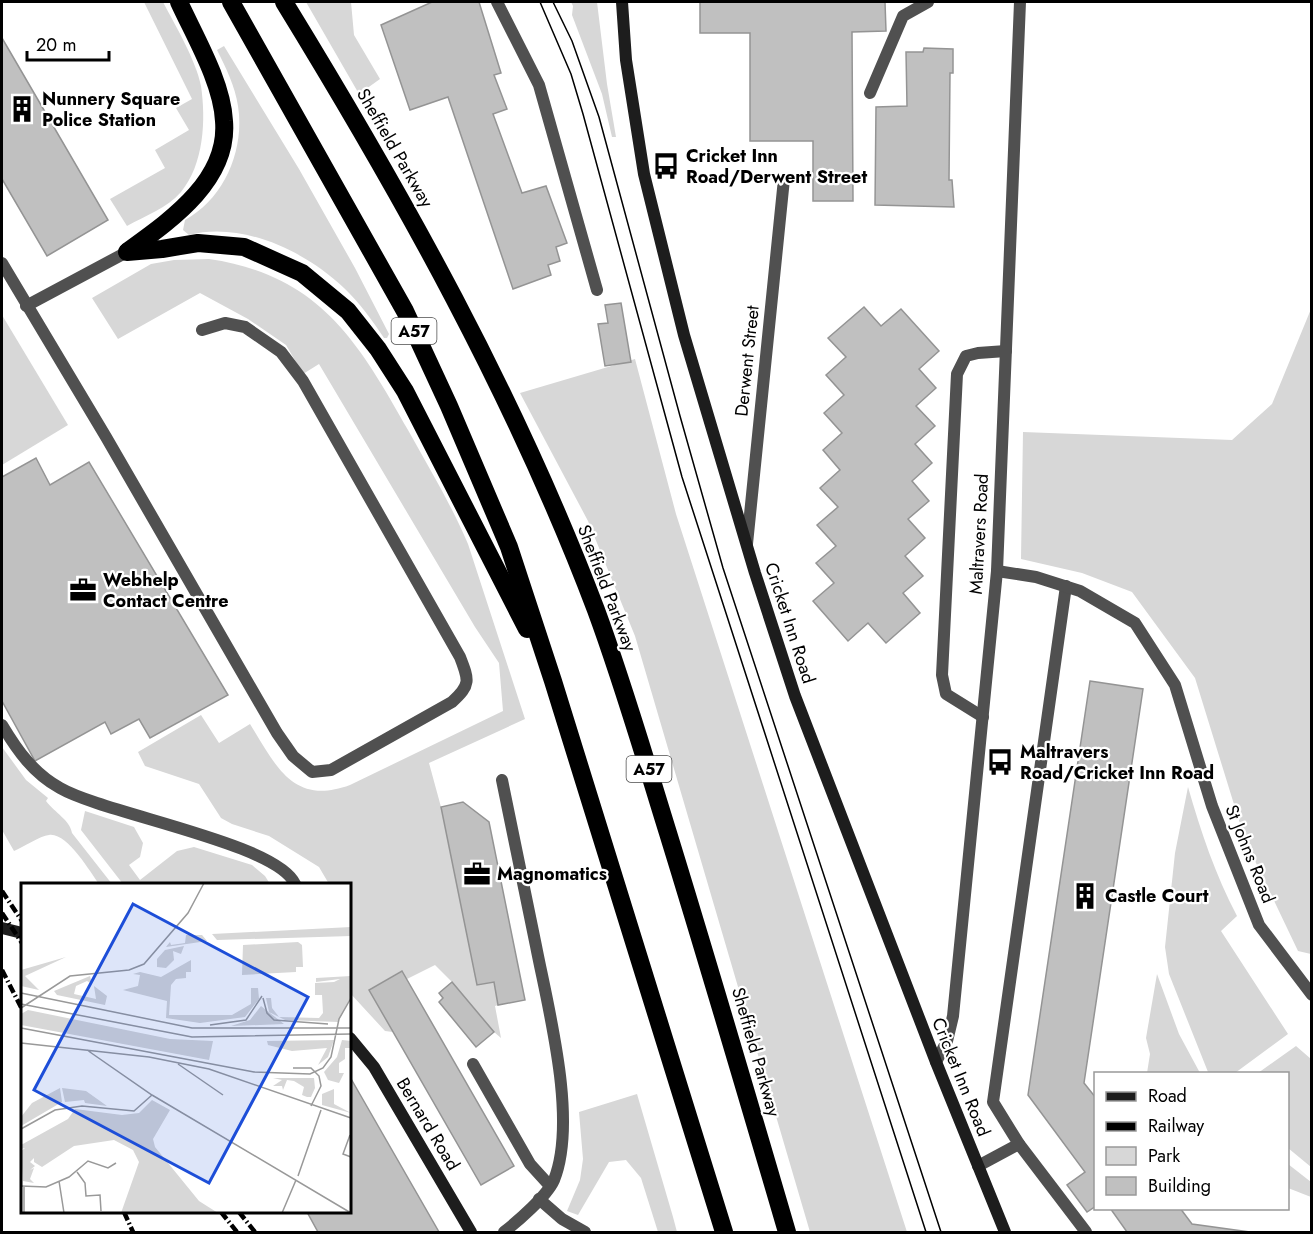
<svg xmlns="http://www.w3.org/2000/svg" width="1313" height="1234" font-family="Jost,sans-serif">
  <style>
    .green { fill: #d7d7d7 }
    .building { fill: #c0c0c0; stroke: #949494; stroke-width: 1.5 }
    .lines { fill: none; stroke-linecap: round; stroke-linejoin: round }
    .lane { stroke: #505050; stroke-width: 12 }
    .street { stroke: #505050; stroke-width: 12 }
    .secondary { stroke: #1d1d1d; stroke-width: 12 }
    .highway { stroke: #000; stroke-width: 18 }
    .tram { stroke: #000; stroke-width: 1.5 }
    .rail { stroke: #000; stroke-width: 4.5; stroke-dasharray: 9 3 1.5 3; stroke-linecap: butt }
    .labels { text-anchor: middle; dominant-baseline: central; stroke-width: 4.5; stroke-linejoin: round; paint-order: stroke }
    .shield { fill: #fff; stroke: #4c4c4c; stroke-width: 1.5 }
    .shield-label { font-size: 16px; font-weight: bold; fill: #000 }
    .poi-label { font-size: 18px; font-weight: bold; fill: #000; stroke: #fff; text-anchor: start }
    .street-label { font-size: 18px; fill: #000; stroke: #fff }
    .inset-road { fill: none; stroke: #999; stroke-width: 1.5 }
    .view { fill: #1d4ed8; fill-opacity: 0.15; stroke: #1d4ed8; stroke-width: 3 }
    .inset-edge { fill: none; stroke: #000; stroke-width: 3 }
  </style>
  <rect width="100%" height="100%" fill="#fff"/>
  <g class="green">
    <path d="M144 2H163C175 25 196 60 201 86 206 120 204 164 181 192 167 208 145 216 127 226L110 199 165 168 155 150 189 130 176 108 192 99Z"/>
    <path d="M306 2H351L354 35 380 79 359 94Z"/>
    <path d="M571 2H597L607 84 616 137H612L602 94 572 15 573 6Z"/>
    <path d="M224 46 299 169 355 268 389 334 387 338H384C372 320 359 302 344 288 305 251 242 221 189 235L183 230 185 220C224 199 245 150 238 106 235 86 226 68 217 50Z"/>
    <path d="M209 259C319 275 358 341 408 430 429 468 451 504 468 544L525 719 429 763 441 807 477 984 494 982 498 1005 495 1006 501 1038 494 1032 452 982 435 965 407 979 401 971 369 990 393 1032 385 1031 350 993V884H329L319 867 269 836 232 824 221 818 199 784 145 766 138 752 201 715 219 743 250 724C276 766 293 806 350 785L503 711 499 663 475 627 319 364 303 374 286 345 248 319 200 293 118 339 92 298 151 264 174 260Z"/>
    <path d="M1311 309V954L1298 951 1245 840 1195 678 1132 592 1082 573 1021 559 1023 432 1232 440 1272 404Z"/>
    <path d="M2 315 68 425 2 465Z"/>
    <path d="M635 359 676 514 907 1232H810L635 636 588 521 520 393Z"/>
    <path d="M2 747 26 780 48 798 46 801C55 813 70 820 72 833L112 884H99C90 872 67 832 49 835 40 836 23 847 14 851L2 830Z"/>
    <path d="M1188 787C1201 832 1215 874 1237 916L1221 931 1288 1034 1235 1073 1208 1072 1169 974 1165 947 1175 853Z"/>
    <path d="M85 811 134 827 143 843 140 857 129 865 140 880 177 851 194 847 252 865 265 876 270 884H123L81 830Z"/>
    <path d="M1157 974 1179 1034 1200 1073H1147L1150 1054 1146 1038Z"/>
    <path d="M1296 1046 1311 1059V1167L1288 1148V1074L1258 1073Z"/>
    <path d="M637 1094 673 1217 677 1232H658L641 1178 626 1160 609 1162 578 1215 567 1211 580 1180 583 1159 579 1112Z"/>
    <path d="M1288 1164 1311 1182V1197L1288 1188Z"/>
  </g>
  <g class="building">
    <path d="M432 2H479L501 73 494 75 507 109 493 114 522 193 546 186 567 243 556 247 560 261 548 265 551 275 513 289 448 97 410 110 381 25Z"/>
    <path d="M700 2H885L886 31 852 32 853 201H813V141H750V33H700Z"/>
    <path d="M2 38 108 220 47 256 2 179Z"/>
    <path d="M924 48 953 49V73H950L949 180H952L954 207 875 205 876 107 907 106 906 52H923Z"/>
    <path d="M621 303 631 362 605 366 598 324 608 323 605 305Z"/>
    <path d="M864 307 881 326 901 309 939 351 919 369 936 388 916 406 935 426 915 444 932 463 912 481 929 501 908 519 925 538 905 556 923 576 903 593 920 613 886 643 868 623 848 641 813 601 834 583 816 563 836 546 817 525 838 507 820 488 840 470 823 450 842 433 824 413 844 395 826 375 846 357 828 338Z"/>
    <path d="M36 458 50 485 89 462 228 695 150 738 139 719 111 734 105 722 35 761 2 701V477Z"/>
    <path d="M1090 681 1143 689 1084 1083 1096 1098V1206L1087 1212 1067 1185 1085 1172 1028 1095Z"/>
    <path d="M463 802 489 822 525 1000 498 1005 494 982 477 985 441 807Z"/>
    <path d="M402 971 514 1166 481 1185 369 990Z"/>
    <path d="M452 982 494 1032 476 1047 439 1002 443 998 439 993Z"/>
    <path d="M350 1077 439 1232H318L307 1212H350Z"/>
    <path d="M1110 1208H1180L1192 1224 1250 1232H1127Z"/>
  </g>
  <g class="lines">
    <g class="lane">
      <path d="M497 2 539 85 597 290"/>
      <path d="M870 93 903 16 928 2"/>
      <path d="M2 263 106 437 277 733 293 756 312 772 331 770 452 702C471 685 469 680 460 657L303 381 281 352 245 327 225 323 202 330"/>
      <path d="M26 306 127 252"/>
      <path d="M983 717 946 694 942 675 957 374 966 356 978 353 1006 351"/>
      <path d="M2 725C17 750 33 773 60 788 105 814 277 843 295 884"/>
      <path d="M502 780C513 835 525 890 536 946 548 1008 578 1120 554 1180 547 1196 518 1221 504 1232"/>
      <path d="M473 1064 530 1164 550 1186"/>
      <path d="M1019 1144 1086 1232"/>
      <path d="M978 1166 1019 1144 993 1102 1066 586"/>
      <path d="M539 1199 562 1219 585 1232"/>
    </g>
    <g class="street">
      <path d="M747 544 784 179"/>
      <path d="M997 571 1036 577 1080 591 1135 623 1175 685 1212 806 1259 925 1312 995"/>
      <path d="M936 1062 947 1041 953 1016 997 571 1020 2"/>
    </g>
    <g class="secondary">
      <path d="M622 2 626 60 644 174 684 335 755 573 795 696 936 1062 1005 1232"/>
      <path d="M2 928 22 933"/>
      <path d="M350 1038 374 1067 471 1232"/>
    </g>
    <g class="highway">
      <path d="M231 2 405 311 449 406 509 547 553 681 724 1232"/>
      <path d="M284 2C403 196 515 396 596 610 623 683 645 759 668 833 709 966 748 1099 787 1232"/>
      <path d="M128 251C171 220 229 180 224 121 222 82 195 37 179 2"/>
      <path d="M127 252 162 249 198 243 244 247 302 273 348 311 378 349 405 391 527 629"/>
    </g>
    <g class="tram">
      <path d="M540 2 571 74 583 114 682 477 926 1232"/>
      <path d="M553 2 572 41 599 117 680 416 723 568 941 1232"/>
    </g>
    <g class="rail">
      <path d="M2 891 22 921"/>
      <path d="M2 913 22 943"/>
      <path d="M2 970 22 1009"/>
      <path d="M124 1212 133 1232"/>
      <path d="M221 1212 237 1232"/>
      <path d="M239 1212 255 1232"/>
    </g>
  </g>
  <defs>
    <symbol id="building-bare" viewBox="-9 -9 18 18"><path d="M-4-6H4V6H1V3H-1V6H-4ZM-2.5-4.3h1.7v1.8h-1.7ZM.8-4.3h1.7v1.8H.8ZM-2.5-1h1.7V.8h-1.7ZM.8-1h1.7V.8H.8Z" fill="#000" stroke="#fff" stroke-width="2.5" paint-order="stroke"/></symbol>
    <symbol id="bus-bare" viewBox="-9 -9 18 18"><path d="M-5-6H5V4H4V6H2V4H-2V6H-4V4H-5ZM-3.5-4V0h7V-4ZM-3.5 1.2v1.5H-2V1.2ZM2 1.2v1.5H3.5V1.2Z" fill="#000" stroke="#fff" stroke-width="2.5" paint-order="stroke"/></symbol>
    <symbol id="office-bare" viewBox="-9 -9 18 18"><path d="M-6-3h4V-5.5h4V-3h4V5H-6ZM-1-4.5V-3h2v-1.5ZM-6 0V1H6V0Z" fill="#000" stroke="#fff" stroke-width="2.5" paint-order="stroke"/></symbol>
  </defs>
  <g fill-rule="evenodd">
    <use href="#building-bare" x="3" y="90" width="38" height="38"/>
    <use href="#bus-bare" x="647" y="147" width="38" height="38"/>
    <use href="#office-bare" x="64" y="571" width="38" height="38"/>
    <use href="#bus-bare" x="981" y="743" width="38" height="38"/>
    <use href="#office-bare" x="458" y="855" width="38" height="38"/>
    <use href="#building-bare" x="1066" y="877" width="38" height="38"/>
  </g>
  <g class="labels">
    <g class="shield">
      <rect x="391.5" y="318" width="45" height="26" rx="4.5"/>
      <rect x="626.5" y="756" width="45" height="26" rx="4.5"/>
    </g>
    <g class="shield-label">
      <text x="414" y="331">A57</text>
      <text x="649" y="769">A57</text>
    </g>
    <g class="poi-label">
      <text x="42" y="99">Nunnery Square<tspan x="42" dy="21">Police Station</tspan></text>
      <text x="686" y="156">Cricket Inn<tspan x="686" dy="21">Road/Derwent Street</tspan></text>
      <text x="103" y="580">Webhelp<tspan x="103" dy="21">Contact Centre</tspan></text>
      <text x="1020" y="752">Maltravers<tspan x="1020" dy="21">Road/Cricket Inn Road</tspan></text>
      <text x="497" y="874">Magnomatics</text>
      <text x="1105" y="896">Castle Court</text>
    </g>
    <g class="street-label">
      <text transform="translate(395 148) rotate(60)">Sheffield Parkway</text>
      <text transform="translate(747 361) rotate(-84)">Derwent Street</text>
      <text transform="translate(979 534) rotate(-87)">Maltravers Road</text>
      <text transform="translate(607 588) rotate(69)">Sheffield Parkway</text>
      <text transform="translate(790 623) rotate(72)">Cricket Inn Road</text>
      <text transform="translate(1250 854) rotate(68)">St Johns Road</text>
      <text transform="translate(756 1052) rotate(74)">Sheffield Parkway</text>
      <text transform="translate(961 1077) rotate(68)">Cricket Inn Road</text>
      <text transform="translate(428 1124) rotate(59)">Bernard Road</text>
    </g>
  </g>
  <g transform="translate(21 883)">
    <rect width="330" height="330" fill="#fff"/>
    <path d="M330 44V53L196 57 191 51ZM165 52H181L186 58 145 64 149 59 150 62 164 60ZM277 59 281 62 282 84H275V89L221 92 222 62ZM163 63 160 71 152 68 153 77 145 85 136 84V76L144 67ZM45 74 4 93 18 107 0 103V87ZM170 77V89H165V95L155 96 150 102 148 132H211L230 121V105H237L238 116 224 134 179 140 145 135 146 118 102 107 117 103 119 92 112 91 119 89 140 94ZM69 93 71 101 66 98 55 103 53 111 75 116 73 103 86 113 84 122 36 112 33 108ZM330 93V114L317 139 264 137 248 129 245 115H250L251 125 258 134 298 135 302 130 301 112H294V100L313 99 319 96 295 99V95ZM240 123 263 141 210 143 229 137ZM7 127 149 156 192 158 188 177 0 142V131ZM313 157 307 174 297 182 306 165 271 168 247 162 246 158ZM321 157 330 158V165H324V176L318 180V190H323L318 200 307 197 303 189 316 174ZM252 195H293L294 205 290 214H286L281 212 283 204 273 198 266 197 262 207 261 203H252L261 197ZM39 205 41 219 0 243V234L11 220ZM41 205 65 208 86 223 64 220 63 217 44 219ZM313 206V221L330 230 301 222V211ZM131 217 149 227 132 256 134 264 178 318 197 330H100L118 279 112 267 93 257 53 263 21 284 13 279V275L9 279 14 283 9 287 13 285 9 296 13 300 2 298 0 268 4 265 0 266V262L47 236 54 226 101 232 118 230Z" fill="#d7d7d7"/>
    <path class="inset-road" d="M0 110 171 145H330M242 115 246 130 253 137 307 141M0 121 171 154 330 151M0 125 49 93 108 87 123 81 167 30 183 0M189 142 225 137 241 113M0 145 233 189 289 191 302 185 310 174 318 136 330 115M0 160 128 174 188 186 330 235M66 167 131 212 330 330M157 181 202 212M272 185H290L298 193 300 203 290 223M0 246 34 227 61 223 113 228 131 212M329 252 322 271 330 274M56 289 64 300 65 313 79 312 80 328M277 293 300 227M38 298 43 330M0 303 25 304 48 294 67 278 87 285 95 280M3 303V330M261 330 275 297"/>
    <path class="view" d="M112 21 287 114 188 300 13 207Z"/>
    <rect width="330" height="330" class="inset-edge"/>
  </g>
  <rect width="1313" height="1234" fill="none" stroke="#000000" stroke-width="6"/>
  <rect x="1094" y="1072" width="195" height="138" fill="#ffffff" stroke="#999999" stroke-width="1.5"/>
  <rect x="1106" y="1092" width="30" height="9" fill="#1d1d1d" stroke="#999999" stroke-width="1.5"/>
  <text x="1148" y="1102" font-size="18" fill="#000000">Road</text>
  <rect x="1106" y="1122" width="30" height="9" fill="#000000" stroke="#999999" stroke-width="1.5"/>
  <text x="1148" y="1132" font-size="18" fill="#000000">Railway</text>
  <rect x="1106" y="1147" width="30" height="18" fill="#d7d7d7" stroke="#999999" stroke-width="1.5"/>
  <text x="1148" y="1162" font-size="18" fill="#000000">Park</text>
  <rect x="1106" y="1177" width="30" height="18" fill="#c0c0c0" stroke="#999999" stroke-width="1.5"/>
  <text x="1148" y="1192" font-size="18" fill="#000000">Building</text>
  <path d="M27 51v9h82v-9" fill="none" stroke="#000000" stroke-width="3"/>
  <text x="36" y="51" font-size="18" fill="#000000" stroke="#ffffff" stroke-width="4.5" paint-order="stroke">20 m</text>
</svg>
